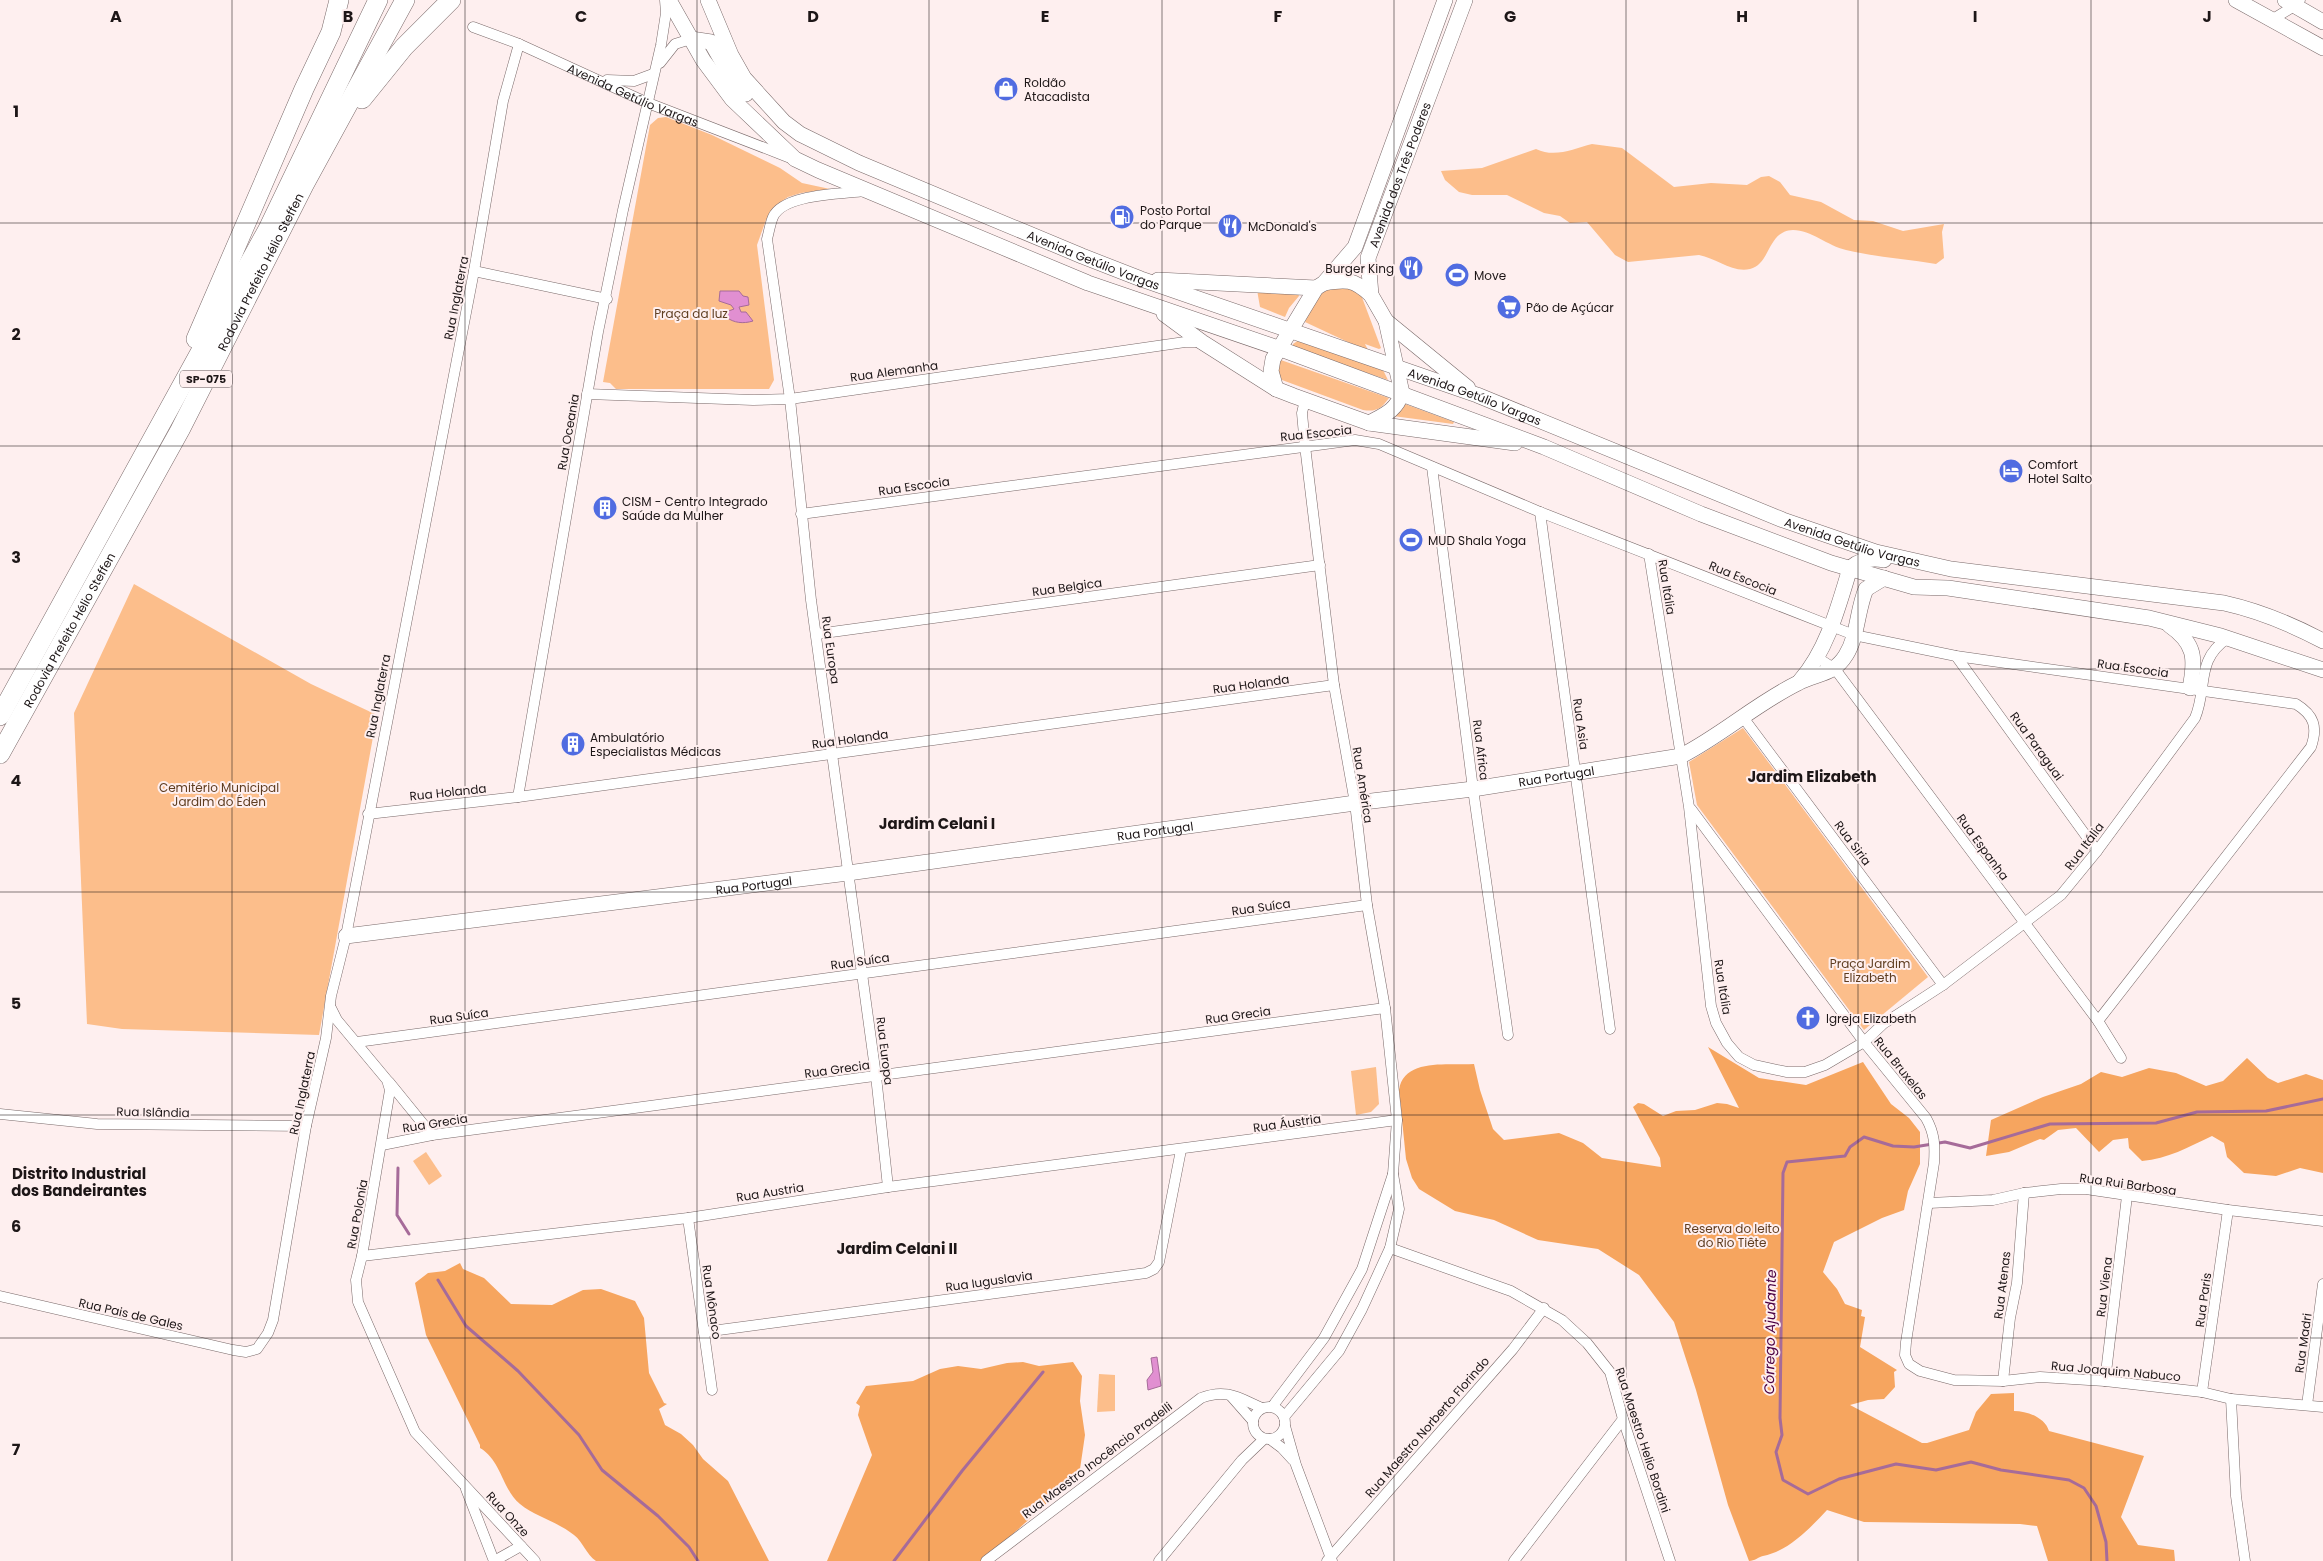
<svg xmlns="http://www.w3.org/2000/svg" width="2323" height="1561" font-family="Poppins,sans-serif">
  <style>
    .green { fill: #fcbe8b }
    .forest { fill: #f6a55f }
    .water { fill: #e18fd1; stroke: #a66b99 }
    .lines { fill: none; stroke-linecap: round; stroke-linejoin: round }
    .stream { stroke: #a66b99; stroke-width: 3 }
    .street-casing { stroke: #796969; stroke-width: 11 }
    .secondary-casing { stroke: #796969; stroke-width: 16 }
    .highway-casing { stroke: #796969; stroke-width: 20 }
    .street { stroke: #fff; stroke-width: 10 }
    .secondary { stroke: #fff; stroke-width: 15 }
    .highway { stroke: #fff; stroke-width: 19 }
    .grid { fill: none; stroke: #1d1617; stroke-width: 1; stroke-opacity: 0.55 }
    .labels { text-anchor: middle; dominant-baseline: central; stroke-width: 4; stroke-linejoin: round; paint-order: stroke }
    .shield { fill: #feefef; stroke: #605758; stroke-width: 1 }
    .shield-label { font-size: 11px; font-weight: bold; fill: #1d1617 }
    .poi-label { font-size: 12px; fill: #1d1617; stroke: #feefef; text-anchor: start }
    .street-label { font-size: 12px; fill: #1d1617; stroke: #feefef }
    .park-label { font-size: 12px; fill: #5f3d20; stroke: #feefef }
    .water-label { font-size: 14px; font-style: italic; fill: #4b0042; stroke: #feefef }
    .quarter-label { font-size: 15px; font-weight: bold; fill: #1d1617; stroke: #feefef }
    .grid-label { font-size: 16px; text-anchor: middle; font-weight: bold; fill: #1d1617; stroke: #feefef; stroke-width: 4; stroke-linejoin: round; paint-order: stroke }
  </style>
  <rect width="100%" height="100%" fill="#feefef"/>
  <g class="green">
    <path d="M666 117 712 135 780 168 802 183 830 189 801 193 788 197 775 206 766 220 757 245 774 380 769 389H616L610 383 603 382 650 125 658 118Z"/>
    <path d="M1592 144 1622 148 1674 187 1711 183 1747 185 1761 177 1769 176 1780 182 1790 195 1821 202 1854 220 1873 221 1903 231 1944 224 1942 232 1944 258 1936 264C1906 259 1875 257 1846 250 1828 246 1811 230 1793 230 1767 231 1771 264 1750 269 1732 273 1716 258 1699 255L1628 262 1615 255 1587 222 1570 223 1560 216 1544 213 1507 195H1472L1459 192 1445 180 1441 171 1482 168 1536 149C1555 158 1573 149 1592 144Z"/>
    <path d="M1344 286 1360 292 1381 348 1379 349 1365 344 1369 352 1305 322C1315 301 1318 288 1344 286Z"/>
    <path d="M1257 290 1297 292 1299 296 1289 308 1285 317 1260 307Z"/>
    <path d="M1299 340 1383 370 1388 380 1293 348V344Z"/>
    <path d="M1278 359 1389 398C1381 409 1376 412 1363 410L1282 380 1278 373Z"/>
    <path d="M1405 404 1454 422 1453 424 1393 416Z"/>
    <path d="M134 584 311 684 377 715 319 1035 122 1029 87 1024 74 713Z"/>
    <path d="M1743 728 1928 977 1864 1030 1697 805 1689 762Z"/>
    <path d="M1376 1067 1379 1104 1371 1112 1356 1115 1351 1071Z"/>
    <path d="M426 1152 442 1176 429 1185 413 1161Z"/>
    <path d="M1099 1374 1115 1375V1411L1097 1412Z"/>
  </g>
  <g class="forest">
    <path d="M1708 1047 1759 1078 1806 1085 1863 1062 1891 1104 1909 1118 1920 1132V1164L1908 1191 1904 1210 1882 1218 1834 1242 1823 1272 1837 1289 1845 1304 1862 1310 1861 1316 1865 1317 1860 1347 1897 1370 1894 1372 1895 1387 1884 1399 1868 1400 1850 1405 1922 1443H1927L1969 1430 1976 1412 1991 1394 2014 1393V1411C2028 1411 2045 1418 2049 1431L2144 1456 2121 1517 2138 1545 2174 1550 2175 1561H2048L2037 1526 2020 1524 1864 1522 1827 1510C1810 1528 1789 1551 1763 1556 1758 1557 1755 1561 1749 1561L1728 1505 1696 1390 1674 1322 1639 1275 1598 1249 1538 1240 1494 1220 1455 1211 1419 1189 1412 1178 1406 1159 1399 1090C1404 1057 1450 1066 1474 1064L1480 1090 1493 1129 1504 1140 1559 1133 1583 1143 1602 1158 1661 1167 1660 1158 1633 1107 1638 1103 1644 1104 1663 1116 1676 1111 1695 1110 1717 1103 1727 1104 1739 1108Z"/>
    <path d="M2247 1058 2268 1078 2278 1083 2306 1074 2323 1080V1173L2300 1168 2276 1176 2244 1173 2227 1157 2224 1143 2212 1136C2188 1147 2168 1159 2142 1161L2129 1148 2128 1138 2113 1140 2099 1152 2076 1128 2058 1130 2044 1140 2040 1139 2009 1152 1986 1156 1991 1120 2043 1097 2081 1084 2101 1072 2122 1077 2149 1068 2176 1073 2206 1086 2223 1081Z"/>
    <path d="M460 1263 463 1269 484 1278 511 1304 552 1305 583 1290 601 1289 635 1301 644 1318 649 1373 664 1403 667 1404 659 1409 665 1425 681 1434 693 1445 703 1459 728 1481 769 1561H596C586 1554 583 1542 574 1535 558 1522 536 1517 520 1504 502 1489 501 1460 480 1448V1445L426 1335 415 1283 428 1273 445 1271Z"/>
    <path d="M1023 1362 1039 1366 1073 1362 1082 1376 1080 1401 1085 1435 1080 1469 1067 1485 983 1561H827L872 1455 858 1415 860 1406 856 1403 866 1386 913 1381 940 1369 958 1366 981 1369 1007 1363Z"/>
  </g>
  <g class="water">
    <path d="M720 291H739L743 296 748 297 749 305 739 307 741 312H746L753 321C743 324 734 323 726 317V312L734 309 731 305 719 301Z"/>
    <path d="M1157 1357 1161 1386 1148 1390 1147 1380 1153 1372 1151 1358Z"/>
  </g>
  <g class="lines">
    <g class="stream">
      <path d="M398 1168 397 1215 409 1234"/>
      <path d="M438 1280 466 1326 518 1371 579 1435 602 1470 658 1516 689 1547 698 1561"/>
      <path d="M894 1561 962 1471 1043 1372"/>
      <path d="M2107 1561 2106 1542 2096 1506 2084 1488 2069 1480 2001 1470 1971 1462 1936 1470 1896 1464 1839 1479 1808 1494 1783 1480 1776 1452 1782 1435 1780 1418 1783 1173 1787 1162 1845 1156 1850 1147 1864 1137 1893 1146 1914 1147 1945 1142 1970 1148 2050 1124 2156 1123 2197 1112 2266 1111 2323 1099"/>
    </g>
    <defs>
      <g id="street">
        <path d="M2273 19 2296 5 2300 0"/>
        <path id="s1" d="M473 27 519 44 648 103 788 157"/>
        <path d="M660 63 675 44 691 39"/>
        <path d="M607 80 634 81 653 74"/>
        <path d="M864 191C841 194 783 194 773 217 770 224 769 232 767 239L790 399 811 600 876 1076 888 1187"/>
        <path d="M474 271 607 299"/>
        <path d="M587 394 753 400 790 399 1185 342H1202"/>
        <path d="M1432 467 1473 789 1508 1035"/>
        <path d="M1540 512 1610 1029"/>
        <path d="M801 514 1355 440 1379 444 1540 512 1854 635 1956 656 2296 704C2314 715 2318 727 2311 747L2098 1021"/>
        <path d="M1649 554 1689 807 1711 1006 1716 1023 1727 1043 1739 1057 1754 1065 1787 1072H1805L1825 1065 1864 1042 1883 1024 1943 985 2061 895 2097 851 2195 718C2208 687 2195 660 2228 638"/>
        <path d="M817 634 1320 565"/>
        <path d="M1956 656 2097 851"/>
        <path d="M1818 658 1835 669 2098 1021 2121 1058"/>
        <path d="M1742 716 1943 985"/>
        <path d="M518 797 598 332 623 210 661 45 666 13 665 0"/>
        <path d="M1691 809 1864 1042 1926 1118C1935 1134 1935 1146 1934 1163L1906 1342 1905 1355 1909 1364 1920 1371 1954 1380 2003 1381 2040 1377 2105 1381 2202 1392 2231 1399 2323 1407"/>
        <path d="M368 814 518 797 1334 685"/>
        <path d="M331 1008 337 1020 387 1080 390 1090 362 1256 356 1280 358 1302 415 1432 535 1561"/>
        <path d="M357 1042 1367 905"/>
        <path d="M389 1082 432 1135"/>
        <path d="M0 1114 97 1124 306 1126"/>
        <path d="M382 1145 432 1135 1385 1008"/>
        <path d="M1929 1203 1993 1200 2024 1193 2061 1189H2086L2228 1210 2323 1221"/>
        <path d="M688 1218 712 1390"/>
        <path d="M1390 1248 1511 1291 1562 1320 1587 1343 1610 1372 1623 1419 1670 1561"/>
        <path d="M362 1256 688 1218 888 1187 1397 1120"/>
        <path d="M0 1296 233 1350 246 1352 257 1349 268 1333 273 1320 306 1126 326 1038 331 996 346 936 474 271 503 101 519 44"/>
        <path d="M704 1332 1146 1273 1154 1269 1159 1262 1181 1150"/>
        <path d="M2003 1381 2010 1318 2017 1283 2024 1193"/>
        <path d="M2105 1381 2127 1196"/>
        <path d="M2202 1392 2228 1210"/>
        <path d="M1231 1396 1253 1421"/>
        <path d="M2231 1399 2236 1496 2245 1561"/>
        <path d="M2307 1405 2323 1284"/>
        <circle cx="1269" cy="1423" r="16"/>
        <path d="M1272 1407 1324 1338 1362 1269 1393 1174"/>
        <path d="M1284 1417 1339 1351 1362 1309 1390 1248 1399 1209 1393 1174 1397 1120 1385 1008 1367 905 1355 803 1334 685 1305 446 1302 413 1305 400"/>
        <path d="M1285 1426 1296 1465 1332 1561"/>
        <path d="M1270 1439 1282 1448 1293 1460"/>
        <path d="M466 1489 494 1561"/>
        <path d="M494 1561 521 1546"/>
        <path d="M986 1561 1201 1398C1226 1388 1239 1398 1262 1408"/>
        <path d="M1159 1561 1242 1460 1264 1439"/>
        <path d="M1327 1561 1513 1349 1544 1308"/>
        <path d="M1514 1561 1623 1419"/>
      </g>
      <g id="secondary">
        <path d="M669 0 703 60 732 99 795 159 818 170 1088 283 1278 348 1544 447 1701 514 1831 563 1914 587 1948 588 2149 618 2221 636 2323 670"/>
        <path id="s2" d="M708 0 731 55 744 78 784 122 800 134 859 163 1082 256 1141 279 1477 395 1783 520 1876 552 1951 569 2224 603C2260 611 2291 624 2323 641"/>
        <path d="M2236 0 2323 48"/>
        <path d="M2285 0 2323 22"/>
        <path d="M691 39 711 42 731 77 746 94"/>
        <path d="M1158 280 1316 288"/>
        <path d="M1324 283C1346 279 1354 279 1371 295"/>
        <path d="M1164 314 1202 342 1276 389 1294 396 1369 423 1515 443"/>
        <path d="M1386 321 1468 388"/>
        <path d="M1276 389 1271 371 1273 359 1316 288 1324 283 1355 247 1445 0"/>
        <path id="s3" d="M1369 423C1384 415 1396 411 1402 393L1386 321 1371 295 1368 258 1465 0"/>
        <path d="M2169 625C2195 643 2196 658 2190 688"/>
        <path d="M1800 681C1827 650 1838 608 1850 568 1860 560 1871 557 1884 560"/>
        <path id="s4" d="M346 936 848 873 1355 803 1473 789 1681 756C1722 735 1757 703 1798 683 1817 673 1834 675 1846 655 1858 636 1857 610 1866 589L1884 578"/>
      </g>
      <g id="highway">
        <path d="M362 99 404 47 451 0"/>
        <path d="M196 339 304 89 331 32 339 0"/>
        <path d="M0 716 268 229 378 0"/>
        <path id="s5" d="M0 754 180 430 304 185 405 0"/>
      </g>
    </defs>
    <use href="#street" class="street-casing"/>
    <use href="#secondary" class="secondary-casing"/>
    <use href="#highway" class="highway-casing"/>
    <use href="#street" class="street"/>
    <use href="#secondary" class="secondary"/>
    <use href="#highway" class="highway"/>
  </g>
  <path class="grid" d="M232 0V1561M465 0V1561M697 0V1561M929 0V1561M1162 0V1561M1394 0V1561M1626 0V1561M1858 0V1561M2091 0V1561M0 223H2323M0 446H2323M0 669H2323M0 892H2323M0 1115H2323M0 1338H2323"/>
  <defs>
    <symbol id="shop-disc" viewBox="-11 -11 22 22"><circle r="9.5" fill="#506ce1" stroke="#feefef"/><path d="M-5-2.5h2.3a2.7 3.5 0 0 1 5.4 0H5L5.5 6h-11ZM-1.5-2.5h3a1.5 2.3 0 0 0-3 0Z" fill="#fff"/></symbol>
    <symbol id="fuel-disc" viewBox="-11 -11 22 22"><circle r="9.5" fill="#506ce1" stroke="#feefef"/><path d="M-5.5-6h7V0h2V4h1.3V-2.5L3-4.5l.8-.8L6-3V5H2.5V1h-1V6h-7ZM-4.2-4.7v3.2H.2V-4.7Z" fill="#fff"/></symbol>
    <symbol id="restaurant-disc" viewBox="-11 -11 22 22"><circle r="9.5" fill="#506ce1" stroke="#feefef"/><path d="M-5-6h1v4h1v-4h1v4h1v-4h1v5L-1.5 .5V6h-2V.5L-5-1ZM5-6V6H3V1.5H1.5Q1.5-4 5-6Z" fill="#fff"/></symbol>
    <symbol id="stadium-disc" viewBox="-11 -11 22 22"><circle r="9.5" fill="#506ce1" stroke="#feefef"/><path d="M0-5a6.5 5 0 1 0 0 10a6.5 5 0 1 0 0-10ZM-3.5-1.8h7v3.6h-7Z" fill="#fff"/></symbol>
    <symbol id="supermarket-disc" viewBox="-11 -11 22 22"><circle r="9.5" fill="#506ce1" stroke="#feefef"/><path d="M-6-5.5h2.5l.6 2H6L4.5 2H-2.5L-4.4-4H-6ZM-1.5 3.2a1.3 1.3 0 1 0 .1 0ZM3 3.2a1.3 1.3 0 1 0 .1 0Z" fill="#fff"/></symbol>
    <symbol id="hotel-disc" viewBox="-11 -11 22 22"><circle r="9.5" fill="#506ce1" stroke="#feefef"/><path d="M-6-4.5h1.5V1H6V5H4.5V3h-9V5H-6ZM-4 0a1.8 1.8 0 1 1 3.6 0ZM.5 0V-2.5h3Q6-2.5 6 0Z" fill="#fff"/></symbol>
    <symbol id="building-disc" viewBox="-11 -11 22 22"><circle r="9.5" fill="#506ce1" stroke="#feefef"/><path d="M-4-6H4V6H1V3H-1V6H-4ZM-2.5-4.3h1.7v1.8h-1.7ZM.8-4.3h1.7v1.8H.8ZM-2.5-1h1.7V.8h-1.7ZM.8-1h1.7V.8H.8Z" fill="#fff"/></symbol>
    <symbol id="church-disc" viewBox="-11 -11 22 22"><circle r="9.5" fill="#506ce1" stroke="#feefef"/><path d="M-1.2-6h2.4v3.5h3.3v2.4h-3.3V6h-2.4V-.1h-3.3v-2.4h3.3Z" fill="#fff"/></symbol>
  </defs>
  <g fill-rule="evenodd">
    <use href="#shop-disc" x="992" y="75" width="28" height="28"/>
    <use href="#fuel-disc" x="1108" y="203" width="28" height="28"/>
    <use href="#restaurant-disc" x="1216" y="212" width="28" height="28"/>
    <use href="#restaurant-disc" x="1397" y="254" width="28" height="28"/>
    <use href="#stadium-disc" x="1443" y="261" width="28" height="28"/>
    <use href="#supermarket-disc" x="1495" y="293" width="28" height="28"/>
    <use href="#hotel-disc" x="1997" y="457" width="28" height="28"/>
    <use href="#building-disc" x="591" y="494" width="28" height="28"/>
    <use href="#stadium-disc" x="1397" y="526" width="28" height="28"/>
    <use href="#building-disc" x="559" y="730" width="28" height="28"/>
    <use href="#church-disc" x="1794" y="1004" width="28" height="28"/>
  </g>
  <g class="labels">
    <rect class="shield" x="180" y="370.5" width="52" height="17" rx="4"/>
    <g class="shield-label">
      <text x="206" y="379">SP-075</text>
    </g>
    <g class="poi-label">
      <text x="1024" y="82">Roldão<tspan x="1024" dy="14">Atacadista</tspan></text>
      <text x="1140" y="210">Posto Portal<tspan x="1140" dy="14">do Parque</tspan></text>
      <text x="1248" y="226">McDonald's</text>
      <text x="1394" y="268" text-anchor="end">Burger King</text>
      <text x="1474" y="275">Move</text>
      <text x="1526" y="307">Pão de Açúcar</text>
      <text x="2028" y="464">Comfort<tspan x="2028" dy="14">Hotel Salto</tspan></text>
      <text x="622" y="501">CISM - Centro Integrado<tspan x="622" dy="14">Saúde da Mulher</tspan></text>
      <text x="1428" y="540">MUD Shala Yoga</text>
      <text x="590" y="737">Ambulatório<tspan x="590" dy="14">Especialistas Médicas</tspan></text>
      <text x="1826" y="1018">Igreja Elizabeth</text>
    </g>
    <g class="street-label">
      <text stroke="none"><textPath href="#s1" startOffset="174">Avenida Getúlio Vargas</textPath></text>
      <text stroke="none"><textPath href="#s3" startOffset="276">Avenida dos Três Poderes</textPath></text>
      <text stroke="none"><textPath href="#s2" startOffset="485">Avenida Getúlio Vargas</textPath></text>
      <text stroke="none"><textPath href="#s5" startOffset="548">Rodovia Prefeito Hélio Steffen</textPath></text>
      <text transform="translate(456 298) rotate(-79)">Rua Inglaterra</text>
      <text transform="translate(894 371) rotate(-8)">Rua Alemanha</text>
      <text stroke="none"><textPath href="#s2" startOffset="890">Avenida Getúlio Vargas</textPath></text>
      <text transform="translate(568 432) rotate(-80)">Rua Oceania</text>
      <text transform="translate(1316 433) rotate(-6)">Rua Escocia</text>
      <text transform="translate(914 486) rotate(-8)">Rua Escocia</text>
      <text stroke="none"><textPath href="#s2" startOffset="1295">Avenida Getúlio Vargas</textPath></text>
      <text transform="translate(1743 578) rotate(22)">Rua Escocia</text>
      <text transform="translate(1067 587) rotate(-8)">Rua Belgica</text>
      <text transform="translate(1667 587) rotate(81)">Rua Itália</text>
      <text stroke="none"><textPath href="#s5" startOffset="142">Rodovia Prefeito Hélio Steffen</textPath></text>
      <text transform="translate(831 650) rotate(82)">Rua Europa</text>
      <text transform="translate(2133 668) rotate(8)">Rua Escocia</text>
      <text transform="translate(1251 684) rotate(-8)">Rua Holanda</text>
      <text transform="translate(378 696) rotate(-79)">Rua Inglaterra</text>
      <text transform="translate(1581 724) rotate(82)">Rua Asia</text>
      <text transform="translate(850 739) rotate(-8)">Rua Holanda</text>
      <text transform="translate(2037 746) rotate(54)">Rua Paraguai</text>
      <text transform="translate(1481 750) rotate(83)">Rua Africa</text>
      <text stroke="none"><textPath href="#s4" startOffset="1221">Rua Portugal</textPath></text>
      <text transform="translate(1363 785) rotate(81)">Rua América</text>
      <text transform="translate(448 792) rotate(-6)">Rua Holanda</text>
      <text stroke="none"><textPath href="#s4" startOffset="816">Rua Portugal</textPath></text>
      <text transform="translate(1853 843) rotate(53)">Rua Siria</text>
      <text transform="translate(2084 846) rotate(-53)">Rua Itália</text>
      <text transform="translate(1983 847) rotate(54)">Rua Espanha</text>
      <text stroke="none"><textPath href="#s4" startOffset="411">Rua Portugal</textPath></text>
      <text transform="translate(1261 907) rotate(-8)">Rua Suíca</text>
      <text transform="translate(860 961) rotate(-8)">Rua Suíca</text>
      <text transform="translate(1723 987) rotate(81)">Rua Itália</text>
      <text transform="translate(1238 1015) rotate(-8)">Rua Grecia</text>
      <text transform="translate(459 1016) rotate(-8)">Rua Suíca</text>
      <text transform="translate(885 1051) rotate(83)">Rua Europa</text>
      <text transform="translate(1901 1068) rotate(51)">Rua Bruxelas</text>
      <text transform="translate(837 1069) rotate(-8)">Rua Grecia</text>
      <text transform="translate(302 1093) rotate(-78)">Rua Inglaterra</text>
      <text transform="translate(153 1112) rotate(1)">Rua Islândia</text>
      <text transform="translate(435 1123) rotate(-9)">Rua Grecia</text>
      <text transform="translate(1287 1123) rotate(-8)">Rua Áustria</text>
      <text transform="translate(2128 1184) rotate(8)">Rua Rui Barbosa</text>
      <text transform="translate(770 1192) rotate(-9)">Rua Austria</text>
      <text transform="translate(357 1214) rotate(-80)">Rua Polonia</text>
      <text transform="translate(989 1281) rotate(-8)">Rua Iuguslavia</text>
      <text transform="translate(2002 1285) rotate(-83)">Rua Atenas</text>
      <text transform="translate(2104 1287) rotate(-83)">Rua Viena</text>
      <text transform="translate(2203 1300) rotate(-82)">Rua Paris</text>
      <text transform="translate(712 1302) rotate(82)">Rua Mônaco</text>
      <text transform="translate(131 1314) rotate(13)">Rua Pais de Gales</text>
      <text transform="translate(2303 1343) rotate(-82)">Rua Madri</text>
      <text transform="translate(2116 1371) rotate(5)">Rua Joaquim Nabuco</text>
      <text transform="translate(1427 1427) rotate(-49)">Rua Maestro Norberto Florindo</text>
      <text transform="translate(1643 1440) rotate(72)">Rua Maestro Helio Bordini</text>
      <text transform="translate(1097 1460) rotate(-37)">Rua Maestro Inocêncio Pradelli</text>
      <text transform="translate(508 1514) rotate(47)">Rua Onze</text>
    </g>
    <g class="park-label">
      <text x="691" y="313">Praça da luz</text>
      <text x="219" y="787">Cemitério Municipal<tspan x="219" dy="14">Jardim do Éden</tspan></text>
      <text x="1870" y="963">Praça Jardim<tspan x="1870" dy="14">Elizabeth</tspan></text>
      <text x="1732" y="1228">Reserva do leito<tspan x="1732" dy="14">do Rio Tiête</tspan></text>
    </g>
    <g class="water-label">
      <text transform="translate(1770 1332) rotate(-89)">Córrego Ajudante</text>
    </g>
    <g class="quarter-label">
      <text x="1812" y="776">Jardim Elizabeth</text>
      <text x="937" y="823">Jardim Celani I</text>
      <text x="79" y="1173">Distrito Industrial<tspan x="79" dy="17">dos Bandeirantes</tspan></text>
      <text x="897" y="1248">Jardim Celani II</text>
    </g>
  </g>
  <g class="grid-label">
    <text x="116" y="22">A</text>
    <text x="348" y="22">B</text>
    <text x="581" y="22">C</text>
    <text x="813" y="22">D</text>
    <text x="1045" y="22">E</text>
    <text x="1278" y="22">F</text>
    <text x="1510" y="22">G</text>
    <text x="1742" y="22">H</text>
    <text x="1975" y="22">I</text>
    <text x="2207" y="22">J</text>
    <text x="16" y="117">1</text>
    <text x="16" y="340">2</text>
    <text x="16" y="563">3</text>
    <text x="16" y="786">4</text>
    <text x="16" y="1009">5</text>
    <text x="16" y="1232">6</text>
    <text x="16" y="1455">7</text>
  </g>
</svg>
